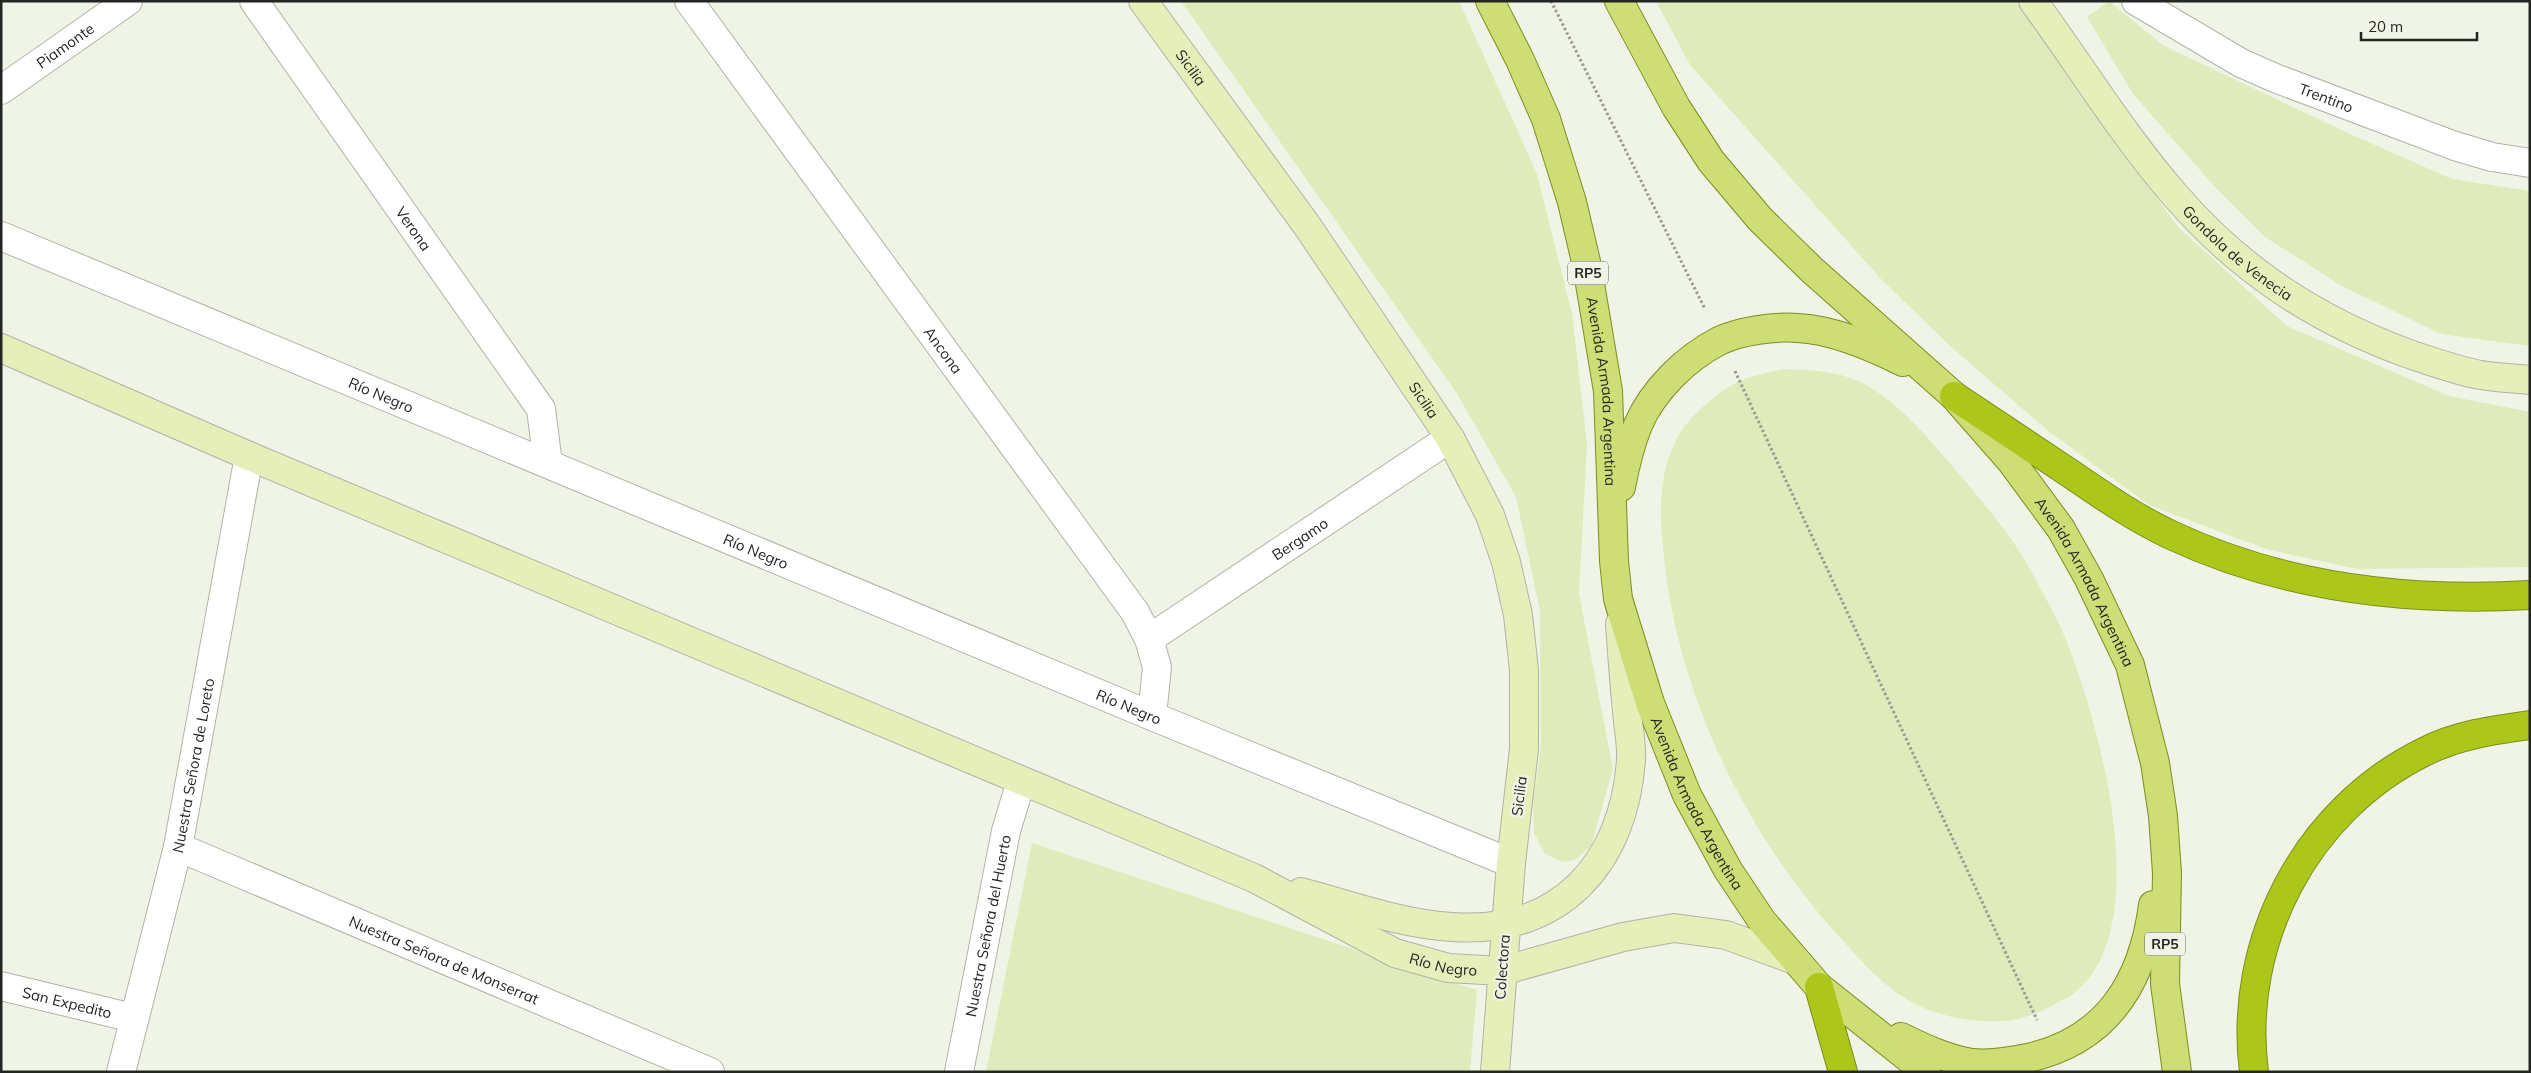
<svg xmlns="http://www.w3.org/2000/svg" width="2531" height="1073" font-family="Mulish,sans-serif">
  <style>
    .green { fill: #dfebbb }
    .lines { fill: none; stroke-linecap: round; stroke-linejoin: round }
    .street-casing { stroke: #b0b3a6; stroke-width: 30 }
    .secondary-casing { stroke: #b0b3a6; stroke-width: 30 }
    .primary-casing { stroke: #7d8e1c; stroke-width: 30 }
    .highway-casing { stroke: #7d8e1c; stroke-width: 30 }
    .path { stroke: #999c92; stroke-width: 3; stroke-dasharray: 2.5 2.5; stroke-linecap: butt }
    .street { stroke: #fff; stroke-width: 28 }
    .secondary { stroke: #e6eeba; stroke-width: 28 }
    .primary { stroke: #cedd76; stroke-width: 28 }
    .highway { stroke: #adc61a; stroke-width: 28 }
    .labels { text-anchor: middle; dominant-baseline: central; stroke-width: 4.5; stroke-linejoin: round; paint-order: stroke }
    .shield { fill: #f0f4e6; stroke: #61645c; stroke-width: 1 }
    .shield-label { font-size: 14px; font-weight: bold; fill: #242621 }
    .street-label { font-size: 15px; fill: #242621; stroke: #f0f4e6 }
  </style>
  <rect width="100%" height="100%" fill="#f0f4e6"/>
  <g class="green">
    <path d="M1181 1H1459L1537 174 1572 313 1587 444 1579 594 1613 769 1591 846 1575 860 1561 862 1544 853 1534 833 1533 803 1541 746 1540 611 1516 497 1456 392Z"/>
    <path d="M1656 1H2016L2178 227 2287 326 2449 396 2530 412V567L2357 569 2266 549 2149 505 2047 430 1948 344 1881 279 1690 65Z"/>
    <path d="M2109 1 2164 46 2350 134 2452 179 2530 191V346L2441 334 2342 286 2265 237 2215 187 2133 94 2087 17Z"/>
    <path d="M1783 369C1811 370 1843 371 1868 386 1905 408 1933 444 1961 476 1985 505 2010 534 2029 567 2040 587 2051 608 2061 628 2097 710 2162 938 2068 997 2050 1007 2033 1017 2012 1020 1981 1025 1938 1017 1911 1002 1886 988 1865 965 1846 944 1746 837 1676 694 1663 548 1659 509 1659 465 1682 430 1695 411 1727 384 1750 377 1760 374 1772 372 1783 369Z"/>
    <path d="M1032 843 1477 990 1470 1072H986Z"/>
  </g>
  <g class="lines">
    <defs>
      <g id="street">
        <path id="s1" d="M254 1 541 409 548 464"/>
        <path id="s2" d="M689 1 1135 612 1149 639 1157 667 1152 716"/>
        <path id="s3" d="M2136 1 2241 63 2275 78 2455 146 2492 157 2530 163"/>
        <path id="s4" d="M1 90 128 1"/>
        <path id="s5" d="M1 236 1152 716 1511 863"/>
        <path id="s6" d="M1149 639 1450 438"/>
        <path id="s7" d="M178 847 710 1072"/>
        <path id="s8" d="M1 986 133 1018"/>
        <path id="s9" d="M121 1072 178 847 249 456"/>
        <path id="s10" d="M959 1072 1006 831 1021 781"/>
      </g>
      <g id="secondary">
        <path id="s11" d="M1143 1 1308 227 1450 438 1490 515 1506 562 1518 615 1524 670V749L1511 863 1495 1072"/>
        <path id="s12" d="M2033 1C2080 65 2122 134 2174 194 2239 270 2317 321 2412 355 2434 362 2458 371 2481 375 2497 378 2514 378 2530 380"/>
        <path id="s13" d="M1 348 249 456 1254 878 1395 953 1448 968 1502 971 1623 937 1674 928 1726 935 1795 960"/>
        <path d="M1301 892C1350 905 1401 924 1452 927 1560 935 1624 863 1631 760 1632 744 1628 727 1627 711 1624 682 1622 653 1620 624"/>
      </g>
      <g id="primary">
        <path id="s14" d="M1490 1 1520 60 1546 119 1572 202 1587 266 1608 391 1614 561 1618 599 1650 703 1687 795 1728 870 1762 921 1819 987 1926 1072"/>
        <path id="s15" d="M1619 1 1676 107 1711 161 1760 219 1812 270 1954 396 2011 461 2061 529 2089 579 2130 665 2155 763 2163 816 2167 873 2165 984 2177 1072"/>
        <path d="M1621 487C1625 466 1630 445 1638 425 1653 390 1686 358 1719 341 1740 331 1775 326 1798 328 1834 330 1871 346 1903 362"/>
        <path d="M1901 1037C1924 1048 1946 1059 1972 1063 1989 1065 2012 1061 2028 1058 2108 1040 2143 981 2153 905"/>
      </g>
      <g id="highway">
        <path d="M1954 396C1993 422 2032 448 2071 474 2103 496 2135 518 2171 535 2282 587 2408 602 2530 595"/>
        <path d="M1819 987 1843 1072"/>
        <path d="M2254 1072C2237 942 2306 810 2424 752 2457 735 2493 730 2530 725"/>
      </g>
    </defs>
    <use href="#street" class="street-casing"/>
    <use href="#secondary" class="secondary-casing"/>
    <use href="#primary" class="primary-casing"/>
    <use href="#highway" class="highway-casing"/>
    <g class="path">
      <path d="M1551 1 1705 309"/>
      <path d="M1735 371 2037 1020"/>
    </g>
    <use href="#street" class="street"/>
    <use href="#secondary" class="secondary"/>
    <use href="#primary" class="primary"/>
    <use href="#highway" class="highway"/>
  </g>
  <g class="labels">
    <g class="shield">
      <rect x="1568" y="261.5" width="40" height="23" rx="4"/>
      <rect x="2145" y="932.5" width="40" height="23" rx="4"/>
    </g>
    <g class="shield-label">
      <text x="1588" y="273">RP5</text>
      <text x="2165" y="944">RP5</text>
    </g>
    <g class="street-label">
      <text stroke="none"><textPath href="#s4" startOffset="78">Piamonte</textPath></text>
      <text stroke="none"><textPath href="#s11" startOffset="82">Sicilia</textPath></text>
      <text stroke="none"><textPath href="#s3" startOffset="214">Trentino</textPath></text>
      <text stroke="none"><textPath href="#s1" startOffset="278">Verona</textPath></text>
      <text stroke="none"><textPath href="#s12" startOffset="326">Gondola de Venecia</textPath></text>
      <text stroke="none"><textPath href="#s2" startOffset="432">Ancona</textPath></text>
      <text stroke="none"><textPath href="#s14" startOffset="410">Avenida Armada Argentina</textPath></text>
      <text stroke="none"><textPath href="#s5" startOffset="412">Río Negro</textPath></text>
      <text stroke="none"><textPath href="#s11" startOffset="488">Sicilia</textPath></text>
      <text stroke="none"><textPath href="#s6" startOffset="181">Bergamo</textPath></text>
      <text stroke="none"><textPath href="#s5" startOffset="818">Río Negro</textPath></text>
      <text stroke="none"><textPath href="#s15" startOffset="752">Avenida Armada Argentina</textPath></text>
      <text stroke="none"><textPath href="#s5" startOffset="1222">Río Negro</textPath></text>
      <text stroke="none"><textPath href="#s9" startOffset="315">Nuestra Señora de Loreto</textPath></text>
      <text transform="translate(1519 796) rotate(-83)">Sicilia</text>
      <text stroke="none"><textPath href="#s14" startOffset="838">Avenida Armada Argentina</textPath></text>
      <text stroke="none"><textPath href="#s10" startOffset="149">Nuestra Señora del Huerto</textPath></text>
      <text stroke="none"><textPath href="#s7" startOffset="289">Nuestra Señora de Monserrat</textPath></text>
      <text stroke="none"><textPath href="#s13" startOffset="1570">Río Negro</textPath></text>
      <text transform="translate(1502 967) rotate(-86)">Colectora</text>
      <text stroke="none"><textPath href="#s8" startOffset="68">San Expedito</textPath></text>
    </g>
  </g>
  <rect width="2531" height="1073" fill="none" stroke="#242621" stroke-width="5"/>
  <path d="M2361 32v8h116v-8" fill="none" stroke="#242621" stroke-width="2.5"/>
  <text x="2368" y="32" font-size="15" fill="#242621" stroke="#f0f4e6" stroke-width="4" paint-order="stroke">20 m</text>
</svg>
